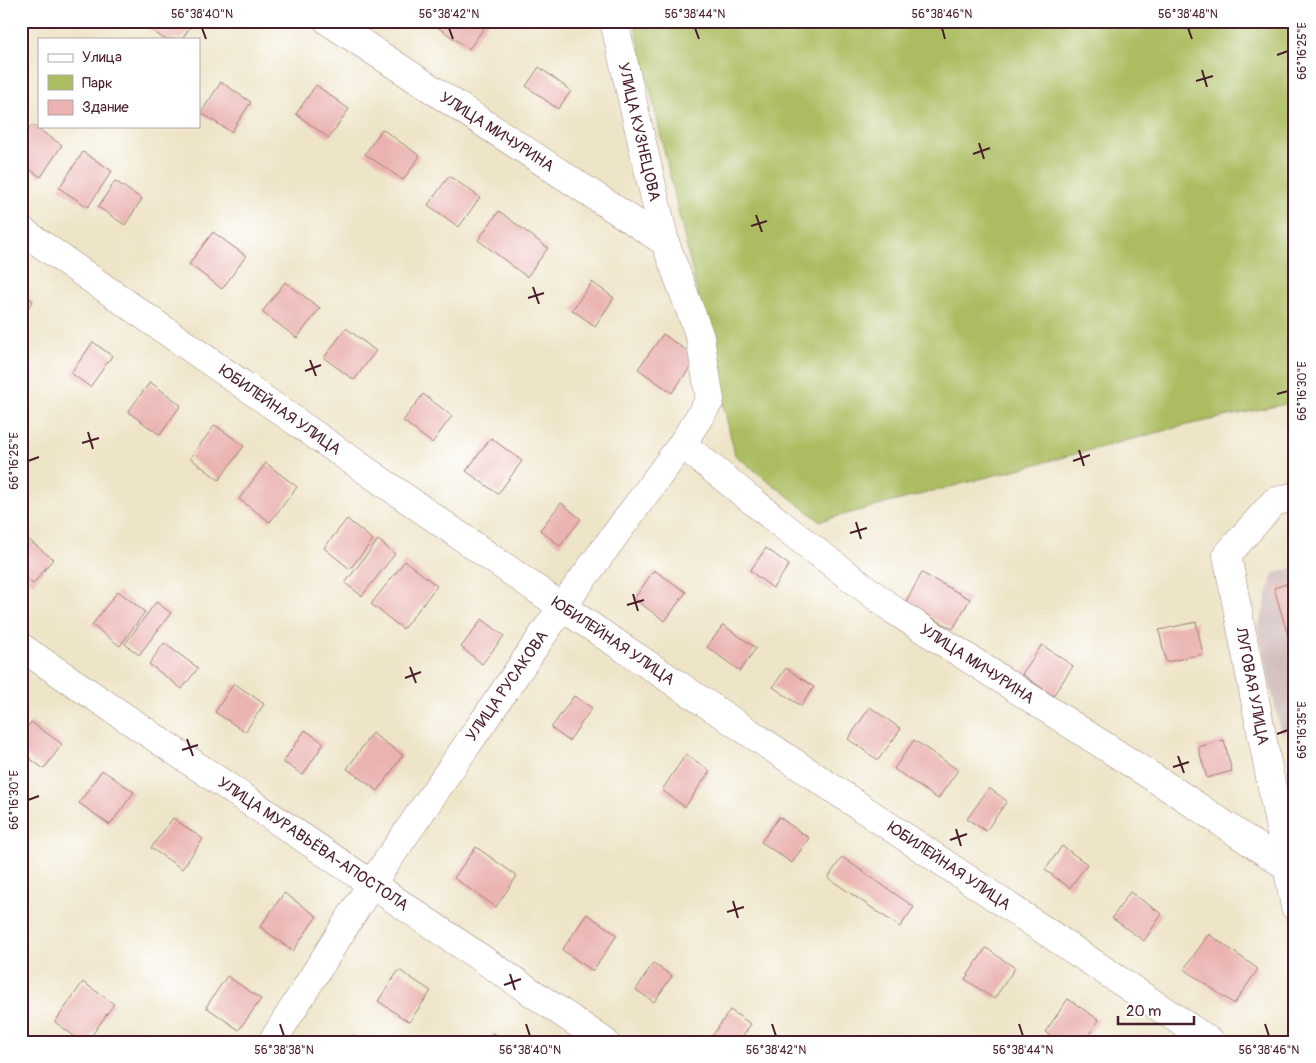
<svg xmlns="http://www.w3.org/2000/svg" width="1316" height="1063" font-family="Pangolin,sans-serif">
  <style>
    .industrial { fill: #d1bfbd }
    .green { fill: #abbd61; stroke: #7a6e46 }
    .building { fill: #eab3b1 }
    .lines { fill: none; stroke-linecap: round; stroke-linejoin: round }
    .minor-casing { stroke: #9c827a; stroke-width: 29 }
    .minor { stroke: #fff; stroke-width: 28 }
    .ticks { fill: none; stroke: #4a1f2b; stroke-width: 2 }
    .labels { text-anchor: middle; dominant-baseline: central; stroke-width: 4; stroke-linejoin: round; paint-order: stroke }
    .street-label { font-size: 16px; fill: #4a1f2b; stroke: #fff }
    .neatline { fill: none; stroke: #4a1f2b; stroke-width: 2 }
    .ticks-label { font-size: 12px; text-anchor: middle; fill: #4a1f2b }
  </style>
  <rect width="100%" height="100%" fill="#fff"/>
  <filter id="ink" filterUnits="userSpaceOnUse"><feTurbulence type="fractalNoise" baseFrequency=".02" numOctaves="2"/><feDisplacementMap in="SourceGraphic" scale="10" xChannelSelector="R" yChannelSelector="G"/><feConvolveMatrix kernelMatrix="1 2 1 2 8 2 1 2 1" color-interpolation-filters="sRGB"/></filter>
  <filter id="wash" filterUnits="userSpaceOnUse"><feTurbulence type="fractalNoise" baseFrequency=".0096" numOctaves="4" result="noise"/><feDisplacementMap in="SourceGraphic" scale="20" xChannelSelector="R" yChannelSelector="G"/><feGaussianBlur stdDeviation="1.12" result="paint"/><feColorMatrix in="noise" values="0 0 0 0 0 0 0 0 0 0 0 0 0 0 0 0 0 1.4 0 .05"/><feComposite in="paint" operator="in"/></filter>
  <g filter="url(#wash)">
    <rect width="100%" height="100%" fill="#eee4c8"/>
    <path class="industrial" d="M1295 567V729L1281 733 1258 629 1273 574Z"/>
    <path class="green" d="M634 21H1295V402L1182 426 820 521 735 455Z"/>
    <g id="blocks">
      <g class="building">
        <path d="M143 21H194L182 39H164L141 23Z"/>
        <path d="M439 21H489L469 49 436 26Z"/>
        <path d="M539 67 571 91 558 109 526 86Z"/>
        <path d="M221 82 251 102 231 132 201 113Z"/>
        <path d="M316 85 349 109 329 138 296 114Z"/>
        <path d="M32 125 62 145 41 177 21 164V140Z"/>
        <path d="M382 129 420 156 403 180 365 154Z"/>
        <path d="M83 152 112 171 88 207 59 188Z"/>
        <path d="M449 176 480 197 459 227 428 205Z"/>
        <path d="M115 181 142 199 125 225 98 207Z"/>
        <path d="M499 211 548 248 527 277 478 240Z"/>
        <path d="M213 232 246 256 222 289 189 264Z"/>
        <path d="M285 282 320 308 297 338 262 312Z"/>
        <path d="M592 282 614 298 595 326 572 310Z"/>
        <path d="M21 293 33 301 21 318Z"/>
        <path d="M346 328 376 351 354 380 324 358Z"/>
        <path d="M663 334 697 358 672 393 638 369Z"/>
        <path d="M93 342 112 356 90 387 71 373Z"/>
        <path d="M150 382 181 405 160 435 128 412Z"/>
        <path d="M423 394 452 416 432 443 403 421Z"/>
        <path d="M215 425 244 446 219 480 190 458Z"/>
        <path d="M491 438 522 461 498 494 466 471Z"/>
        <path d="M266 463 297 487 270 522 239 499Z"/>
        <path d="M561 503 581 519 560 546 540 530Z"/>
        <path d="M347 519 373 540 350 569 324 548Z"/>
        <path d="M25 537 53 559 33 584 21 575V541Z"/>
        <path d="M378 540 395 554 362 596 345 583Z"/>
        <path d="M766 548 789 565 773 588 750 571Z"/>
        <path d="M405 561 437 586 403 629 371 604Z"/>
        <path d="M654 570 686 592 665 621 634 599Z"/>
        <path d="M922 573 970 599 953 629 905 603Z"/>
        <path d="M1295 581V656H1294L1274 588Z"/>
        <path d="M118 591 145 612 120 646 92 625Z"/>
        <path d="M156 602 171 613 139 655 125 644Z"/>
        <path d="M482 619 504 636 482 664 461 647Z"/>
        <path d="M1196 622 1203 654 1166 662 1159 630Z"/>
        <path d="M723 625 756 648 740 671 707 647Z"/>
        <path d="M164 643 198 668 182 689 149 664Z"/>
        <path d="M1042 645 1073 666 1053 696 1022 674Z"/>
        <path d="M786 668 814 687 801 706 773 687Z"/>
        <path d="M234 683 264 704 245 732 215 712Z"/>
        <path d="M574 696 592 708 569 741 551 728Z"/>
        <path d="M870 707 901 729 878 760 848 739Z"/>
        <path d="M31 722 62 744 44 769 21 752V736Z"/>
        <path d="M305 730 324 743 303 775 283 762Z"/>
        <path d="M372 733 403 755 378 791 347 769Z"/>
        <path d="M914 740 958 770 938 799 894 769Z"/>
        <path d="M1224 740 1232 771 1207 778 1198 747Z"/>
        <path d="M686 754 710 771 685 807 662 790Z"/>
        <path d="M102 770 134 792 110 825 79 803Z"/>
        <path d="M989 788 1007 801 986 831 967 819Z"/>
        <path d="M779 817 809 838 792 863 761 842Z"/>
        <path d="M173 818 203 839 182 869 151 848Z"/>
        <path d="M1062 846 1087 864 1070 888 1045 870Z"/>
        <path d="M476 847 517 876 496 907 454 878Z"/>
        <path d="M842 857 914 907 900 927 828 878Z"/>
        <path d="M1130 892 1162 914 1144 941 1112 918Z"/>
        <path d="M284 893 317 916 293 951 260 927Z"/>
        <path d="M587 914 617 935 593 971 562 950Z"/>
        <path d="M1209 934 1258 969 1234 1004 1184 969Z"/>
        <path d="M986 948 1015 968 994 999 965 979Z"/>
        <path d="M653 963 672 976 654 1002 636 990Z"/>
        <path d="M21 966 27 970 21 979Z"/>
        <path d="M399 970 431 991 409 1022 378 1001Z"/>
        <path d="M227 976 261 999 239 1030 206 1007Z"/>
        <path d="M83 982 114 1004 87 1042H82L55 1022Z"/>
        <path d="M1068 999 1099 1020 1084 1042H1059L1045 1032Z"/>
        <path d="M730 1010 751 1024 739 1042H708Z"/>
        <path d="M493 1033 507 1042H487Z"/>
        <path d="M353 1035 363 1042H349Z"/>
        <path d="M1123 1035 1132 1042H1118Z"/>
      </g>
    </g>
  </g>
  <g filter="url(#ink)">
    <use href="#blocks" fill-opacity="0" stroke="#9c827a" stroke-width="1"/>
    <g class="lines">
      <defs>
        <g id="minor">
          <path d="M328 21 665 242"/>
          <path d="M21 230 562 607 1211 1042"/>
          <path d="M682 444 796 536 895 611 1179 794 1286 866"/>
          <path d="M1295 496 1274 502 1227 555 1295 907"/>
          <path d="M21 647 605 1042"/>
          <path d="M272 1042 372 883 562 607 682 444 710 400 700 337 665 242 614 21"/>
        </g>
      </defs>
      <use href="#minor" class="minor-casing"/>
      <use href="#minor" class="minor"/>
    </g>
  </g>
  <path class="ticks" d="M202 28 206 39M449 28 453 39M695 28 699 39M942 28 945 39M1188 28 1192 39M1277 55 1288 51M1202 70 1207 87M1196 81 1213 76M979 143 984 159M973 154 990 148M756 215 762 232M751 226 767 221M533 287 539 304M528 298 544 293M310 360 316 376M305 371 321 365M1277 394 1288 391M88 432 93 449M82 443 99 438M1079 450 1084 466M28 461 39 457M1073 461 1090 455M856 522 861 539M850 533 867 528M633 594 638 611M627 605 644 600M410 667 416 683M405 678 421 672M1277 734 1288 730M187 739 193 756M182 750 198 745M1178 756 1184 773M1173 767 1189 762M28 800 39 796M956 829 961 846M950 840 967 834M733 901 738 918M727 912 744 907M510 974 515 990M504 985 521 979M280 1024 284 1036M526 1024 530 1036M772 1024 776 1036M1019 1024 1023 1036M1265 1024 1269 1036"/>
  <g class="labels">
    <g class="street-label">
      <text transform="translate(497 132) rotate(33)">УЛИЦА МИЧУРИНА</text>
      <text transform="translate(639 132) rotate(77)">УЛИЦА КУЗНЕЦОВА</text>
      <text transform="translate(280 410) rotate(35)">ЮБИЛЕЙНАЯ УЛИЦА</text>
      <text transform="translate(613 641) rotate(34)">ЮБИЛЕЙНАЯ УЛИЦА</text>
      <text transform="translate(977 664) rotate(33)">УЛИЦА МИЧУРИНА</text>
      <text transform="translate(507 686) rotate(-55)">УЛИЦА РУСАКОВА</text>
      <text transform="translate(1252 686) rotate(79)">ЛУГОВАЯ УЛИЦА</text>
      <text transform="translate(313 844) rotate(34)">УЛИЦА МУРАВЬЁВА-АПОСТОЛА</text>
      <text transform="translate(949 866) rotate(34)">ЮБИЛЕЙНАЯ УЛИЦА</text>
    </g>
  </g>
  <rect width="1316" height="1063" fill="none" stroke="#fff" stroke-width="55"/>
  <rect x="38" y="38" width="162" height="90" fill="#ffffff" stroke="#b7a5aa"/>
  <rect x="48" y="54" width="25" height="8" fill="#ffffff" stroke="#b7a5aa"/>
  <text x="82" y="62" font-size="15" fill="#4a1f2b">Улица</text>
  <rect x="48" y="75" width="25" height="15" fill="#abbd61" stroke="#b7a5aa"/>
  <text x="82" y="88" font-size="15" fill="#4a1f2b">Парк</text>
  <rect x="48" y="100" width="25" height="15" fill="#eab3b1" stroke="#b7a5aa"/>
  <text x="82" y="112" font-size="15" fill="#4a1f2b">Здание</text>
  <path d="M1118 1016v8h76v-8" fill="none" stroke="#4a1f2b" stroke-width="2.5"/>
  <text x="1126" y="1016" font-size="15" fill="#4a1f2b" stroke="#ffffff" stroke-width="4" paint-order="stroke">20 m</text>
  <rect x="28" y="28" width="1260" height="1008" class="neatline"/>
  <g class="ticks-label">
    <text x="202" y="18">56°38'40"N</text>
    <text x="449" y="18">56°38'42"N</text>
    <text x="695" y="18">56°38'44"N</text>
    <text x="942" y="18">56°38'46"N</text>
    <text x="1188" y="18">56°38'48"N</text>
    <text transform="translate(1302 51) rotate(-90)" y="4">66°16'25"E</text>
    <text transform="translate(1302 391) rotate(-90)" y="4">66°16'30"E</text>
    <text transform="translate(14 461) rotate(-90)" y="4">66°16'25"E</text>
    <text transform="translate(1302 730) rotate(-90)" y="4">66°16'35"E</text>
    <text transform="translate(14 800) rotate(-90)" y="4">66°16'30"E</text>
    <text x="284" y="1054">56°38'38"N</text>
    <text x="530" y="1054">56°38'40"N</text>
    <text x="776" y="1054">56°38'42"N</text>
    <text x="1023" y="1054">56°38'44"N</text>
    <text x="1269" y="1054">56°38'46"N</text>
  </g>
</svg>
